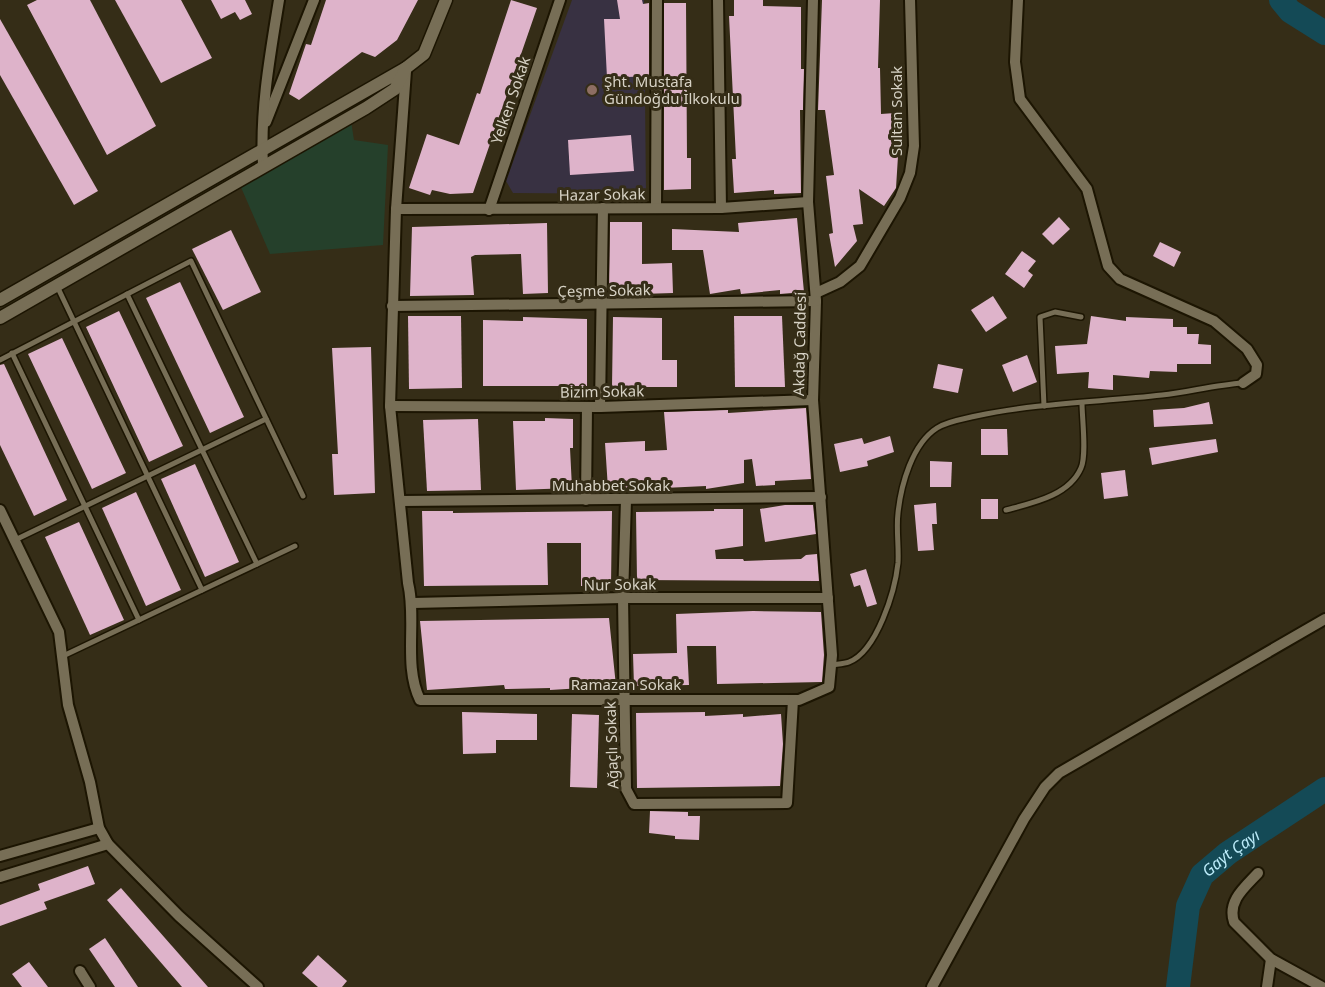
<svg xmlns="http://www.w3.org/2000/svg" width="1325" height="987" font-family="'Noto Sans',sans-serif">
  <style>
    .education { fill: #383142 }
    .green { fill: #25402b }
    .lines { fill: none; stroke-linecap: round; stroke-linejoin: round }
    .river { stroke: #144a56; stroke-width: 24 }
    .building { fill: #deb3ca }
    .service-casing { stroke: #1c1502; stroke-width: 8 }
    .minor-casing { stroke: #1c1502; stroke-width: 14 }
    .tertiary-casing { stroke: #1c1502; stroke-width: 15 }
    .service { stroke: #776e56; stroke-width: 5 }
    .minor { stroke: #776e56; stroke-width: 10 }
    .tertiary { stroke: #776e56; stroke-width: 12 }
    .education-dot { fill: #8d6e63; stroke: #352d17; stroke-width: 2 }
    .labels { text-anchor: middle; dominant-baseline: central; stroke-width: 6; stroke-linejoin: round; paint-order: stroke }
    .poi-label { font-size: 15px; fill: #d7d2c5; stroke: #352d17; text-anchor: start }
    .street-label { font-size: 15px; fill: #d7d2c5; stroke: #352d17 }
    .water-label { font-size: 16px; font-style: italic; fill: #bbebf9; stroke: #352d17 }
  </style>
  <rect width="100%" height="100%" fill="#352d17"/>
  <path class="education" d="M572 0H644L646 194 513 193 506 181Z"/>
  <path class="green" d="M351 121 354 140 388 145 383 245 270 254 240 185Z"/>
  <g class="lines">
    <g class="river">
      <path d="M1281 0 1290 11 1325 33"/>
      <path id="s1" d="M1178 987 1188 906 1202 875 1228 853 1325 789"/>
    </g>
  </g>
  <g class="building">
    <path d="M37 0H90L156 126 107 155 27 5Z"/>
    <path d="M115 0H181L212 58 161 83Z"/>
    <path d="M211 0H245L252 14 240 20 235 12 221 19Z"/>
    <path d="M326 0H418L397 40 375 57 362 52 299 100 289 94 306 44 311 45Z"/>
    <path d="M511 0 537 8 473 193 450 194 432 190 430 195 409 188 427 134 459 145 477 93 480 94Z"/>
    <path d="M617 0H642L643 4 649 3V76L607 78 604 19H620Z"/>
    <path d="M734 0H763V6L801 7V69H804L803 110H800L801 193 774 194V190L734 193 732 159H736L729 16H734Z"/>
    <path d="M822 0H880L878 68H880L881 114 895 113 898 156 896 188 884 206 859 189 863 224 853 225 857 241 835 267 829 234 833 233 826 176 834 175 825 110H818Z"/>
    <path d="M664 3H686L687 158H691V189L664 190Z"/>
    <path d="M0 19 98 191 74 205 0 75Z"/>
    <path d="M631 135 634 171 570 175 568 140Z"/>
    <path d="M1059 217 1070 229 1053 245 1042 234Z"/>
    <path d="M797 218 804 292 780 294V290L741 294 740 289 710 294 703 250H672V229L739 232 738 223Z"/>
    <path d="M610 222H642V264L672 263 673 293 609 295Z"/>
    <path d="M547 223 548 293 523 294 521 254 475 255 471 257 474 295 410 296 412 227Z"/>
    <path d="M231 230 261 292 223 310 192 249Z"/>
    <path d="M1160 242 1181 252 1174 267 1153 256Z"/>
    <path d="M1022 251 1036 261 1028 271 1033 275 1024 288 1005 274Z"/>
    <path d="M180 282 244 417 210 433 146 298Z"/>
    <path d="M993 296 1007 318 986 332 971 310Z"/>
    <path d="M119 311 183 446 149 462 86 327Z"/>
    <path d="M408 316H461L462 388 409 389Z"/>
    <path d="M734 316H782L785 387H735Z"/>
    <path d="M1091 316 1126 321V317L1173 319V327H1187V334H1199L1198 344 1211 345V364H1177V372L1150 371 1149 378 1113 375V390L1088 388 1089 372 1057 374 1055 346 1087 344Z"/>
    <path d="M523 317 587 319V386H483V320L523 321Z"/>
    <path d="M613 317 662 318V360H677V387H612Z"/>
    <path d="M62 338 126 473 92 489 28 354Z"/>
    <path d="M371 347 375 493 334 495 332 454H338L332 348Z"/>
    <path d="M1027 355 1037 382 1013 392 1002 365Z"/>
    <path d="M4 364 67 500 34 516 0 445V365Z"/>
    <path d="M938 364 963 369 958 393 933 388Z"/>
    <path d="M1209 402 1213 424 1154 427 1153 410 1184 408Z"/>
    <path d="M806 408 811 479 775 481V485L756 486 752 459 744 460V483L706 489V486L664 488V486L608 489 605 443 645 441V451L667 450 664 412 728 410V413Z"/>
    <path d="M545 418 573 419V448H570L572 488 516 490 513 421H545Z"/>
    <path d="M478 419 481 490 427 491 423 420Z"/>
    <path d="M981 429H1007L1008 455H981Z"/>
    <path d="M890 436 894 452 867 461 868 466 840 472 834 444 862 438 864 444Z"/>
    <path d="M1216 439 1218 452 1152 465 1149 448Z"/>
    <path d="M930 461 952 462 951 487H930Z"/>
    <path d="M195 464 239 562 205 577 161 479Z"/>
    <path d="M1125 470 1128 496 1104 499 1101 473Z"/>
    <path d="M136 492 181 590 146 606 102 508Z"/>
    <rect x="981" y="499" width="17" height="20"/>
    <path d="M936 503 937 524H932L934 550 918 551 914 505Z"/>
    <path d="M785 505H813L816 534 765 542 760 509Z"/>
    <path d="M714 509H743V546L715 550 716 559H743L744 561 801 559 806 555 817 554 819 581 637 580 636 512 714 511Z"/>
    <path d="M422 511H453V513L612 511 611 585 581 586V543H547L548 585 424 586Z"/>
    <path d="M79 522 124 620 90 635 45 537Z"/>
    <path d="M866 569 877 604 867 607 860 585 854 587 850 574Z"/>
    <path d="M753 611 821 612 824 655 822 682 717 684 716 646H687L689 685 634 686 633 654 677 653 676 614Z"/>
    <path d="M609 618 616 686 550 690V688L505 689 504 685 427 690 420 621Z"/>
    <path d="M462 712 537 714V740H496V753L463 754Z"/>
    <path d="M705 712V716L743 714V717L781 714 783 744 780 786 637 788 636 713Z"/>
    <path d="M572 714 599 715 597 788 570 787Z"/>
    <path d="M650 811 688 812V816H700L699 840 675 839V836L649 833Z"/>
    <path d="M88 866 95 884 44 902 47 909 0 926V905L40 890 38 884Z"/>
    <path d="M121 888 208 987H182L107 900Z"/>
    <path d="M105 938 138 987H115L89 949Z"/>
    <path d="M318 955 347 981 342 987H318L302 973Z"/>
    <path d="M29 962 48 987H22L12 974Z"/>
  </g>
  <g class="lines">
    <defs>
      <g id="service">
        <path d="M57 286 202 590"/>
        <path d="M127 294 257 564"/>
        <path d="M12 353 139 620"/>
        <path d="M0 360 191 261 303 496"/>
        <path d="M1044 406 1040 317 1055 312 1081 317"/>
        <path d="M1006 510C1032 503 1069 496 1081 468 1087 455 1082 419 1082 403"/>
        <path d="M15 540 266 419"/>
        <path d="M63 656 295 546"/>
        <path d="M831 665C837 664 844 664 849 662 877 651 895 591 898 563 899 546 896 529 898 513 901 485 912 444 937 428 948 421 964 419 976 416 1037 403 1100 402 1162 395 1189 392 1215 385 1243 383"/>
      </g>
      <g id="minor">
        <path d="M718 0 721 208"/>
        <path d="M1018 0 1015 62 1020 99 1087 189 1108 266 1120 279 1214 321 1247 349 1257 365 1256 374 1243 383"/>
        <path d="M406 71 396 209 390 406 408 583C417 621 403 665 420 700H799L829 687 832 655 813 400 816 301 808 202 813 0"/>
        <path d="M266 122 314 0"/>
        <path d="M263 165C260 110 270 55 279 0"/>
        <path d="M656 208 657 0"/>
        <path d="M396 209 721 208 808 202"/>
        <path d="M489 210 560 0"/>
        <path d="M816 293 840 282 860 266 900 198 910 173 914 146 910 0"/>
        <path d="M392 306 816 301"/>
        <path d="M390 406 600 407 813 400"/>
        <path d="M600 407 603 208"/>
        <path d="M586 500 587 407"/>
        <path d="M626 500 623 598 626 789 634 804 787 803 793 700"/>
        <path d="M401 501 821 497"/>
        <path d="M0 510 59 632 68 705 90 782 99 828 108 844 179 916 258 987"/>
        <path d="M413 603 623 598H828"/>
        <path d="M0 856 99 828"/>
        <path d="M1258 873C1245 887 1227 901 1234 922L1271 959 1322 987"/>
        <path d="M0 877 108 844"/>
        <path d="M80 971 90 987"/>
        <path d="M932 987 1024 819 1045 787 1059 773 1325 619"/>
        <path d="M1267 987 1271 959"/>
      </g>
      <g id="tertiary">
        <path d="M0 300 406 68 424 54 446 0"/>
        <path d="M0 318 366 108 395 89 406 68"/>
      </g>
    </defs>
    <use href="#service" class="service-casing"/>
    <use href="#minor" class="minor-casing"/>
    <use href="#tertiary" class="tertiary-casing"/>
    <use href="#service" class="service"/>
    <use href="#minor" class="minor"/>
    <use href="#tertiary" class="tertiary"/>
  </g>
  <circle class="education-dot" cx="592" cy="90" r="6"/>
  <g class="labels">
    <g class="poi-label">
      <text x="604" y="81">Şht. Mustafa<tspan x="604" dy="17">Gündoğdu İlkokulu</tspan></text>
    </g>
    <g class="street-label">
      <text transform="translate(510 100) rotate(-71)">Yelken Sokak</text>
      <text transform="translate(896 111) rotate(-90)">Sultan Sokak</text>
      <text transform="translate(602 194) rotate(-1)">Hazar Sokak</text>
      <text transform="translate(604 290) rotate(-1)">Çeşme Sokak</text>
      <text transform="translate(799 344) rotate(-89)">Akdağ Caddesi</text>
      <text transform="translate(602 391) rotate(-1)">Bizim Sokak</text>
      <text x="611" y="485">Muhabbet Sokak</text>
      <text transform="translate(620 584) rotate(-1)">Nur Sokak</text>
      <text x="626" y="684">Ramazan Sokak</text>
      <text transform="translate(611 745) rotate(-92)">Ağaçlı Sokak</text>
    </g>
    <g class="water-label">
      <text stroke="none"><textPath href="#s1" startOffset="152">Gayt Çayı</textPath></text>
    </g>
  </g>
</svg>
